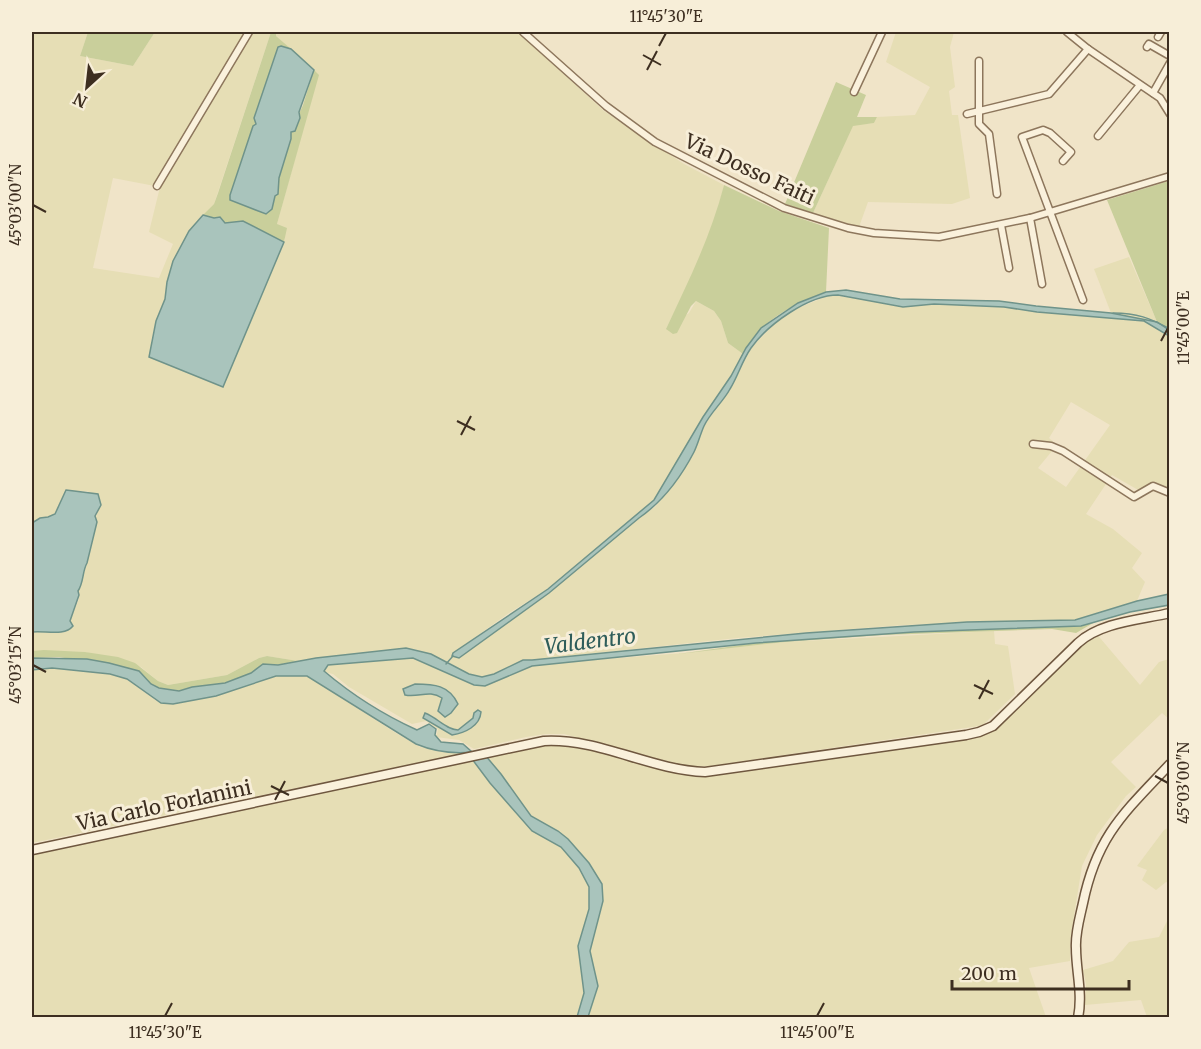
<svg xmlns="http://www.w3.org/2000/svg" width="1201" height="1049" font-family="Merriweather,serif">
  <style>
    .farmland { fill: #e6deb5; fill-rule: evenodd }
    .green { fill: #c9cf9b }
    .water { fill: #a9c4bc; stroke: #6f938a; stroke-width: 1.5 }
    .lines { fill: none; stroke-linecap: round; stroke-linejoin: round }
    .stream { stroke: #6f938a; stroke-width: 1.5 }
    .street-casing { stroke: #8d765c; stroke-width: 9 }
    .secondary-casing { stroke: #6f573f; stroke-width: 11 }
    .street { stroke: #faf1dc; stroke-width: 6 }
    .secondary { stroke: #faf1dc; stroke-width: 8 }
    .ticks { fill: none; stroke: #3d2e20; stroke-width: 2 }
    .labels { text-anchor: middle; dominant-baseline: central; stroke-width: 6; stroke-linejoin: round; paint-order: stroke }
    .street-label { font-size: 20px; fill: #3d2e20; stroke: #f7eed8 }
    .water-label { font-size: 21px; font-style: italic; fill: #2f5d5a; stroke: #f7eed8 }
    .neatline { fill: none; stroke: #3d2e20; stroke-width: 2 }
    .ticks-label { font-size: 15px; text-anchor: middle; fill: #3d2e20 }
  </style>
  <rect width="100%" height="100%" fill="#f0e4c8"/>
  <g class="farmland">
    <path d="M32 32H88L80 56 133 66 155 32H271L214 204 189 231 167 282 165 299 156 321 151 341V348L223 387 285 239 277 224 318 75 276 36V32H518L604 111 684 164 724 185 716 217 696 268 666 329 689 313 696 301 714 311 721 321 728 343 743 354 731 376 704 417 654 500 548 589 509 613 463 646 478 644 549 593 639 518 655 507 667 492 694 452 705 424 730 390 751 348 779 319 798 308 830 295 850 297 903 307 934 304 1004 307 1037 312 1144 321 1169 336V490L1155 482 1140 491 1112 475 1086 514 1113 529 1142 553 1132 568 1145 582 1137 601 1075 620 904 625 737 638 532 660H523L494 674 482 677 469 674 431 654 413 649 358 654 298 661 267 656 259 658 227 675 168 685 158 681 141 667 85 652 32 651V632H63L73 626 70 621 79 599 78 591 87 563 97 512 88 491H81L63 495 61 504 55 514 32 523ZM113 178 160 187 149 232 173 244 159 278 93 268ZM1071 402 1110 425 1066 487 1038 468 1057 445 1049 438Z"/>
    <path d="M896 32H954L950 47 955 87 949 91 952 115H958L970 198 952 204 868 202 859 227 813 213 853 125 874 123 877 117 915 115 930 87 886 62Z"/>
    <path d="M1129 257 1157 322 1111 313 1094 269Z"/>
    <path d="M994 631 995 644 1008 646 1015 694 984 724 979 726 710 766H689L670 762 564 734H546L526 737 474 749 459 740 436 737 438 729 426 721 412 724 349 687 333 674 324 672 328 665 413 658 474 685 485 686 531 666 580 661 684 653 785 642Z"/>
    <path d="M1095 632 1140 685 1159 662 1169 659V719L1162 713 1111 762 1136 787 1126 796 1097 835 1082 866 1070 941V961L1029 968 1046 1017H588L598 986 590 951 603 902 602 883 589 863 568 839 531 816 501 774 485 755 547 743 574 745 642 764 688 774 982 735Z"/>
    <path d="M52 668 110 674 127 679 155 700 161 703 173 704 216 696 276 676H307L396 733 420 747 464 753 32 843V670Z"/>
    <path d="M472 759 490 783 532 831 561 847 579 868 589 887V909L578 946 584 993 577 1017 32 1018V852L436 768Z"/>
    <path d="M1169 827V883L1166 882 1156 890 1142 880 1147 870 1137 866 1164 830Z"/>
    <path d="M1169 917V1017H1147L1141 1000 1085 1005 1086 984 1083 970 1113 961 1129 942 1159 937Z"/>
  </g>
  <g class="green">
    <path d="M88 32H155L133 66 80 56Z"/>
    <path d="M271 32H276V36L291 49 281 46 278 48 254 118 256 123 253 126 230 195 272 209 275 196 278 194 279 178 291 139V132L303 105 314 70 319 75 277 224 287 228 284 242 243 221 225 223 220 217 214 218 203 215 214 204 218 193Z"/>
    <path d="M836 82 866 95 857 117H877L874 123 853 126 813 213 785 204Z"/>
    <path d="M1169 181V330L1157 322 1107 200Z"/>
    <path d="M724 185 779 211 829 228 826 292C793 304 759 321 743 354L728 343 721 321 714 311 696 301 691 306 677 333 673 334 666 329C688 282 711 236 724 185Z"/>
    <path d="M1095 622 1076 633 1052 629 883 635 785 642 678 654 756 643 914 632 1081 626Z"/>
    <path d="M44 650 85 652 118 657 135 663 158 681 168 685 227 675 259 658 267 656 298 661 278 665 263 664 251 673 225 683 192 687 179 691 159 688 151 684 139 671 59 657 32 658V651Z"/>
  </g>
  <g class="water">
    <path d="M281 46 291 49 314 70 299 112 300 118 295 131 291 132V139L279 178 278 194 275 196 272 209 266 214 230 200V195L253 126 256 124 254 118 278 47Z"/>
    <path d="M203 215 214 218 220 217 225 223 243 221 284 242 223 387 149 357 156 321 165 299 167 282 173 261 189 231Z"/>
    <path d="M846 290 900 299 999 301 1036 306 1111 313 1157 322 1169 330V336L1144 321 1037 312 1004 307 934 304 903 307 838 295C809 295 768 324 751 348 742 361 738 376 730 389 723 402 710 413 704 426 700 435 698 444 694 452 681 477 662 502 639 518L549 593 459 658 452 656 453 653 548 589 654 500 703 417 731 376 746 348 761 328 798 303 826 292Z"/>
    <path d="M66 490 98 494 101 505 95 516 97 522 87 563C82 572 84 582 78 591L79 595 70 621 73 626C64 637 44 630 32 632V523L40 518 48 517 55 514Z"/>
    <path d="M1169 594V605L1130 612 1081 626 914 632 756 643 532 666 485 686 474 685 413 658 328 665 324 671C351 694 384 715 417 730L429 724 436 729 435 735 441 742 463 744 472 752C454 754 433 751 416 744L307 676H276L216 696 173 704 161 703 127 679 110 674 52 668 32 670V658L87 659 109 663 139 671 151 684 159 688 179 691 192 687 225 683 251 673 263 664 278 665 316 658 406 648 431 654 469 674 482 677 494 674 523 660H532L806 633 967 622 1075 620 1137 601Z"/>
    <path d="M415 684C434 684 449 685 458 704L451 713 445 717 438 711 442 698C429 689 419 698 405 695L403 689Z"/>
    <path d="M478 710 481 712C480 726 465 733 452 735L423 718 425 713C438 718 445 729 458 730L473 718 474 713Z"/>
    <path d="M485 755 501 774 531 816 558 831 568 839 589 863 602 884 603 901 590 951 598 986 588 1017H577L584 993 578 946 589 909V887L579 868 561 847 532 831 490 783 472 759Z"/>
  </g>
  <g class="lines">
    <g class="stream">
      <path d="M1113 313C1137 313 1150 318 1170 329"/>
      <path d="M446 664 453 656"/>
    </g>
    <defs>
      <g id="street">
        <path d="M523 32 606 106 655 142 784 208 848 228 874 233 939 237 1030 218 1170 176"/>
        <path d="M1067 32 1088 49 1160 98 1170 114"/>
        <path d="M1158 37 1161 32"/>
        <path d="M1147 47 1149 44 1170 56"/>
        <path d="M979 61V124L989 134 997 194"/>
        <path d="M854 92 882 32"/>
        <path d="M1153 93 1170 63"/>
        <path d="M967 114 1049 94 1088 49"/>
        <path d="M1098 136 1140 85"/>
        <path d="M1063 161 1071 152 1050 133 1043 130 1022 137 1083 300"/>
        <path d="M157 186 249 32"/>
        <path d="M1030 218 1042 284"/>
        <path d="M1001 225 1009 268"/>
        <path d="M1033 444 1051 446 1063 451 1134 497 1153 486 1170 493"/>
      </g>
      <g id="secondary">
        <path d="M32 850 544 741C599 738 650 770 705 772L966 735 979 732 993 726 1078 643C1101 622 1140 620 1170 613"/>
        <path d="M1078 1018C1083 994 1076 971 1076 948 1075 933 1080 917 1083 903 1097 835 1125 812 1170 764"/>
      </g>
    </defs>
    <use href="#street" class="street-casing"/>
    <use href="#secondary" class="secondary-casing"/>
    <use href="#street" class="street"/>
    <use href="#secondary" class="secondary"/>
  </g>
  <path class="ticks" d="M659 46 666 33M643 55 661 65M647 70 657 51M33 205 46 212M1161 341 1168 328M457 421 475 430M461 435 471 416M33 665 46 672M974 685 993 694M979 699 989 680M1155 776 1168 783M271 786 289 795M275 800 285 781M165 1016 172 1003M817 1016 824 1003"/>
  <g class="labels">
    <g class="street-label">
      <text transform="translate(750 169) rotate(25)">Via Dosso Faiti</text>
      <text transform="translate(164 805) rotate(-12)">Via Carlo Forlanini</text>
    </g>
    <g class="water-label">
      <text transform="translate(590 641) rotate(-7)">Valdentro</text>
    </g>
  </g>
  <rect width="1201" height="1049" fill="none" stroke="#f7eed8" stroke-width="66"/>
  <g transform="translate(87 87) rotate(207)" stroke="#f7eed8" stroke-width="4.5" paint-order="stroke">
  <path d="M0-4.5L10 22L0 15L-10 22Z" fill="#3d2e20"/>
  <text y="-9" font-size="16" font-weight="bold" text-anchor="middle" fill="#3d2e20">N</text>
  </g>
  <path d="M952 980v9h177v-9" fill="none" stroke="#3d2e20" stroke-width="3"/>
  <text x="961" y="980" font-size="18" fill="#3d2e20" stroke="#f7eed8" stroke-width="4.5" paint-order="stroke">200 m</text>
  <rect x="33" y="33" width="1135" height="983" class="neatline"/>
  <g class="ticks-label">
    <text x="666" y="22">11°45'30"E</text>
    <text transform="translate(16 205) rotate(-90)" y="5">45°03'00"N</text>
    <text transform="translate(1184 328) rotate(-90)" y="5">11°45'00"E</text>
    <text transform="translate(16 665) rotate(-90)" y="5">45°03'15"N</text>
    <text transform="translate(1184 783) rotate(-90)" y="5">45°03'00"N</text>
    <text x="165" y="1038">11°45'30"E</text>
    <text x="817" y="1038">11°45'00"E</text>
  </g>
</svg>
